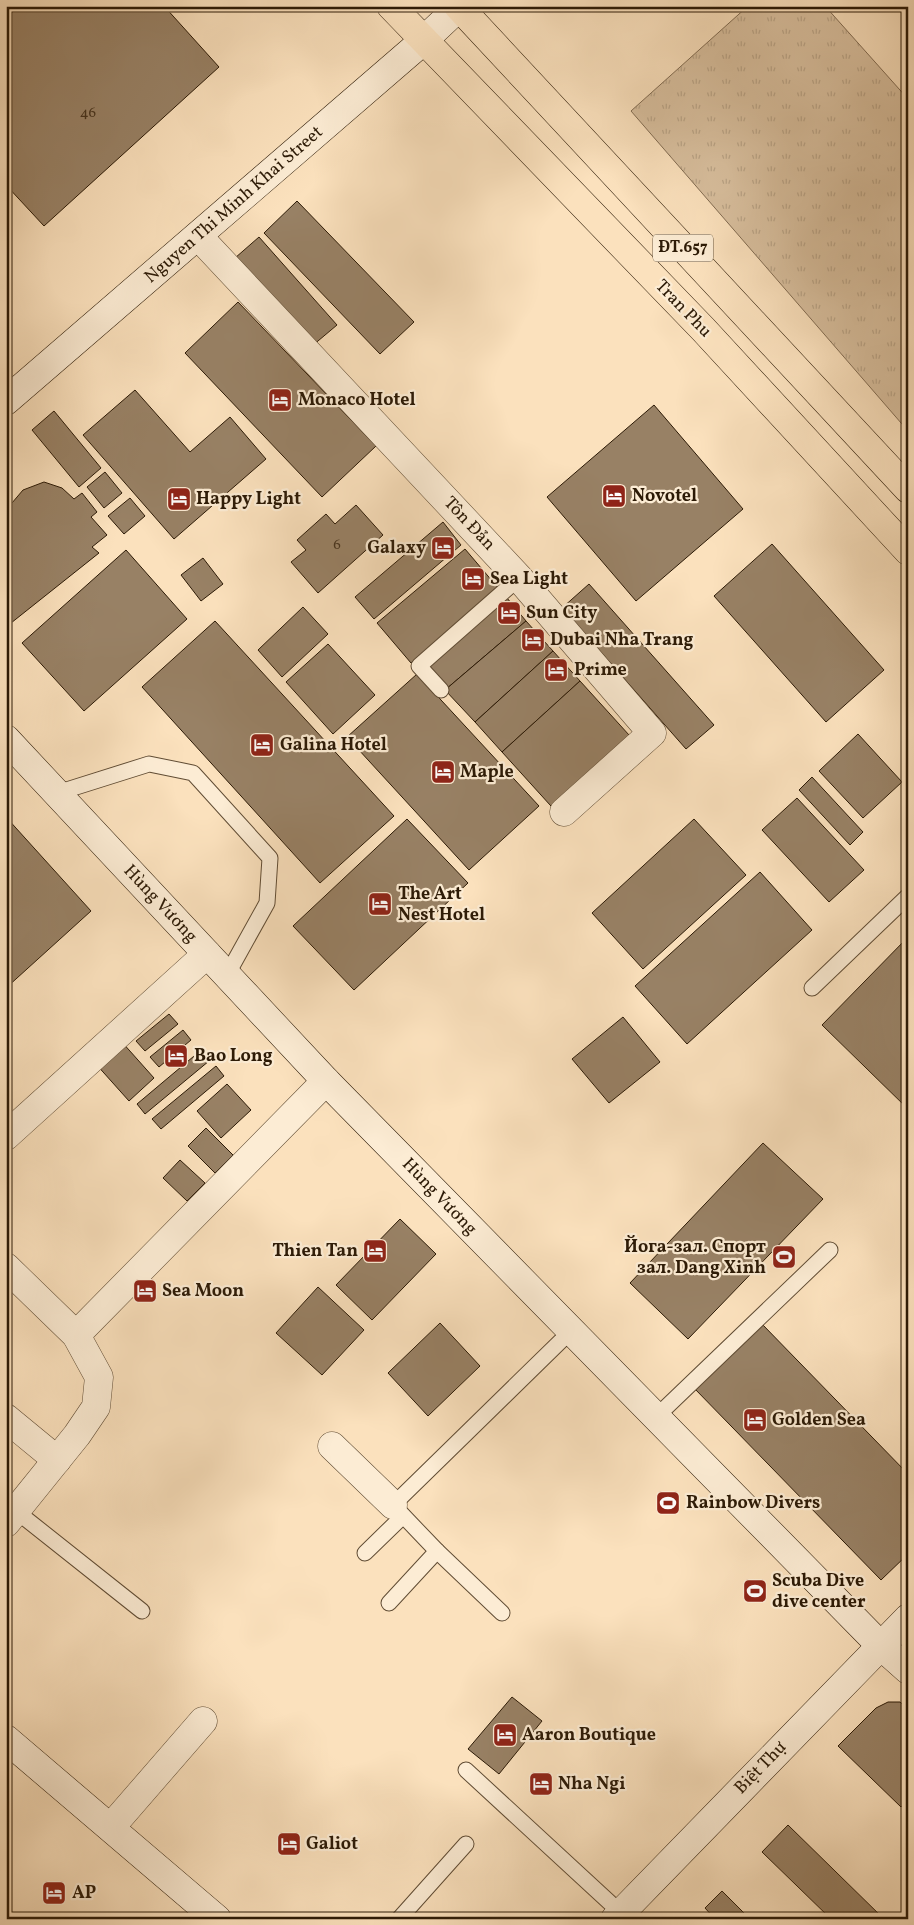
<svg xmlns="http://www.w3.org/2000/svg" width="914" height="1925" font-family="Vollkorn,serif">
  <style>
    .park { fill: url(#park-tufts); stroke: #826c52 }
    .building { fill: #988165; stroke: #2c1a06 }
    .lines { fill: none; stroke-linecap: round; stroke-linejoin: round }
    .lane-casing { stroke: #604c34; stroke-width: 17 }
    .street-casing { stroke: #604c34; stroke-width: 29 }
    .secondary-casing { stroke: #2c1a06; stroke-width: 29 }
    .primary-casing { stroke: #2c1a06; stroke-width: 29 }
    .lane { stroke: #fcecd4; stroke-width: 15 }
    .street { stroke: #fcecd4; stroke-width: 28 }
    .secondary { stroke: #fcecd4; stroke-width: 28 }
    .primary { stroke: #fbe1bd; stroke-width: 28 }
    .labels { text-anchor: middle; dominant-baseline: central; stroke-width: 4.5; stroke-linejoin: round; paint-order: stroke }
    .number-label { font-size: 15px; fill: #47341e }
    .shield { fill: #fcecd4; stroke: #6a5944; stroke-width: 1 }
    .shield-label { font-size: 16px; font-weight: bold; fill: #2c1a06 }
    .street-label { font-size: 18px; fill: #2c1a06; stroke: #fcecd4 }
    .poi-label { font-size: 18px; font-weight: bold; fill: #2c1a06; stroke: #fcecd4; text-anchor: start }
  </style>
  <defs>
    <pattern id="park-tufts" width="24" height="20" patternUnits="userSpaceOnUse" patternTransform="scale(1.25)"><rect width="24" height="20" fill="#d8bf9e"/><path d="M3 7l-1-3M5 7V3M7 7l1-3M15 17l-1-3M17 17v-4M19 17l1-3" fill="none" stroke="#baa487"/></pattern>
  </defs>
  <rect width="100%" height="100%" fill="#fbe1bd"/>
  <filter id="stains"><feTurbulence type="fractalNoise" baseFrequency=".004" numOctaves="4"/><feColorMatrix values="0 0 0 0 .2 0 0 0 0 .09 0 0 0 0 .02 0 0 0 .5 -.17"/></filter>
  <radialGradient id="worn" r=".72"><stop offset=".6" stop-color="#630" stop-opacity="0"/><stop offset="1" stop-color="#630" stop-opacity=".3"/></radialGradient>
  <path class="park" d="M748 6H825L908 99V431L631 111Z"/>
  <g class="building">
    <path d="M6 6H164L219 67 44 226 6 185V170L12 164 6 158Z"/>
    <path d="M297 201 414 322 380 354 264 233Z"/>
    <path d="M259 237 337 325 312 346 235 258Z"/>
    <path d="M238 302 376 446 322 497 185 353Z"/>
    <path d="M135 390 190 452 230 417 266 459 174 539 83 435Z"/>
    <path d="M654 405 743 509 636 601 547 497Z"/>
    <path d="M54 411 101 468 79 487 32 430Z"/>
    <path d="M105 472 122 493 104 508 87 487Z"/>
    <path d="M44 482 62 488 74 499 82 493 97 512 91 517 107 535 92 547 99 553 6 627V533L11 529 6 510 23 490Z"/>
    <path d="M130 498 145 516 124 534 108 516Z"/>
    <path d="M356 505 383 535 318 593 291 562 306 550 297 540 326 514 335 524Z"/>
    <path d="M443 522 461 545 374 619 355 597Z"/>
    <path d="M772 544 884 670 826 722 714 596Z"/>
    <path d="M465 549 499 589 411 663 377 623Z"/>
    <path d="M126 550 187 619 84 711 22 643Z"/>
    <path d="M203 558 223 584 201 601 181 575Z"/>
    <path d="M589 584 714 725 686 749 562 608Z"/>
    <path d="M507 598 526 621 445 690 424 668Z"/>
    <path d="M303 607 328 634 282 677 258 650Z"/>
    <path d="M215 621 394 816 320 883 142 687Z"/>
    <path d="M526 621 553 651 475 722 445 690Z"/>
    <path d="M328 644 375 695 333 734 286 682Z"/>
    <path d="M553 651 580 681 502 752 475 722Z"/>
    <path d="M417 674 539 806 469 870 347 737Z"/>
    <path d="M580 681 639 746 560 816 502 752Z"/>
    <path d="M858 734 902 782 863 818 819 771Z"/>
    <path d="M812 777 863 832 850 845 799 790Z"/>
    <path d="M797 798 864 870 829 902 762 830Z"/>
    <path d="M6 817 91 911 6 988Z"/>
    <path d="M407 819 468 883 354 990 293 926Z"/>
    <path d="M694 819 746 875 643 969 592 913Z"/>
    <path d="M760 872 812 930 687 1044 635 986Z"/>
    <path d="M908 937V1109L822 1025Z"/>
    <path d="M169 1014 178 1024 145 1051 136 1041Z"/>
    <path d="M623 1017 660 1062 609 1103 572 1059Z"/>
    <path d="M183 1030 191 1040 159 1067 150 1057Z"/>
    <path d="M121 1041 154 1078 129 1101 95 1063Z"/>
    <path d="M200 1051 209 1061 145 1114 137 1104Z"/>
    <path d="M216 1066 224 1076 161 1129 152 1119Z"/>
    <path d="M227 1084 251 1110 221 1138 197 1111Z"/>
    <path d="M206 1128 233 1155 215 1173 188 1146Z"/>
    <path d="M763 1143 823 1199 688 1339 630 1283Z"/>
    <path d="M180 1160 205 1183 187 1201 163 1178Z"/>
    <path d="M400 1219 436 1254 372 1320 336 1285Z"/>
    <path d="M318 1287 364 1330 322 1375 276 1333Z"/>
    <path d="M440 1323 480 1366 428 1416 388 1373Z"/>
    <path d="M761 1323 908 1474V1554L881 1580 694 1388Z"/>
    <path d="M512 1697 542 1721 499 1774 468 1749Z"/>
    <path d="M888 1702H900L908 1709V1800L901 1807 838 1746 876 1708Z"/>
    <path d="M788 1825 883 1918 882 1919H831L762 1852Z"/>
    <path d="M722 1891 750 1919H715L705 1908Z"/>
  </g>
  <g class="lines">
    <defs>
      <g id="lane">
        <path d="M441 690 419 666 519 578"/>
        <path d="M57 793 149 764 193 773 203 784 270 858 267 903 227 975"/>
        <path d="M812 988 908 896"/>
        <path d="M656 1417 830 1250"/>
        <path d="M16 1511 142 1611"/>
        <path d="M437 1551 502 1613"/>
        <path d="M365 1553 403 1516"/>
        <path d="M389 1603 437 1551 393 1505 571 1331"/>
        <path d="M466 1770 621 1913"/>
        <path d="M399 1919 466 1844"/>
      </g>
      <g id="street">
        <path d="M198 236 519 578 652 733 564 812"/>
        <path d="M6 1136 207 954"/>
        <path d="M6 1267 76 1335 99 1377 96 1407 77 1435 6 1523"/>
        <path d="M76 1335 326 1081"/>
        <path d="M6 1418 57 1460"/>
        <path d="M332 1446 393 1505"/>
        <path d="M111 1827 203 1721"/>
      </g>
      <g id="secondary">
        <path d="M6 401 423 41 459 7"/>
        <path d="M6 739 326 1081 881 1646 908 1670"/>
        <path d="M6 1739 217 1919"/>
        <path d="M615 1919 908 1618"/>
      </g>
      <g id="primary">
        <path d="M391 6 703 329 908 551"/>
        <path d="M458 6 908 489"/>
      </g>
    </defs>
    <use href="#lane" class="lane-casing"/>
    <use href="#street" class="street-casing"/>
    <use href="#secondary" class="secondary-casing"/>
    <use href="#primary" class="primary-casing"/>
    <use href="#lane" class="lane"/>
    <use href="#street" class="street"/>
    <use href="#secondary" class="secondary"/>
    <use href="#primary" class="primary"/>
  </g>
  <defs>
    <symbol id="hotel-square" viewBox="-11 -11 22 22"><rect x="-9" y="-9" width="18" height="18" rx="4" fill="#8f2418" stroke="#fcecd4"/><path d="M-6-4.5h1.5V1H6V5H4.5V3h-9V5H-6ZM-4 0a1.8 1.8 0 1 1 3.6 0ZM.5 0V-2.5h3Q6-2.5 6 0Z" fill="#fff"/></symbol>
    <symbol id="stadium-square" viewBox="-11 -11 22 22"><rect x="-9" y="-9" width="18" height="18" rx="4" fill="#8f2418" stroke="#fcecd4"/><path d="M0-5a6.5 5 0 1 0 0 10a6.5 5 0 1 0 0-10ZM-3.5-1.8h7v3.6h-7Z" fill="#fff"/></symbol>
  </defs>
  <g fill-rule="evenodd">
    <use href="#hotel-square" x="266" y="386" width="28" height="28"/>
    <use href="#hotel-square" x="600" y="482" width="28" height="28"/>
    <use href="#hotel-square" x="165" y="485" width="28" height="28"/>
    <use href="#hotel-square" x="429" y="534" width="28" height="28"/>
    <use href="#hotel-square" x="459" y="565" width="28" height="28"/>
    <use href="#hotel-square" x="495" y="599" width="28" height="28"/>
    <use href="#hotel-square" x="519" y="626" width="28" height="28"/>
    <use href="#hotel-square" x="542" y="656" width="28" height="28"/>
    <use href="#hotel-square" x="248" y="731" width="28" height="28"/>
    <use href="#hotel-square" x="429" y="758" width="28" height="28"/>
    <use href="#hotel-square" x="366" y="890" width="28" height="28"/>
    <use href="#hotel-square" x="162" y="1042" width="28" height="28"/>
    <use href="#hotel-square" x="361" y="1237" width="28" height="28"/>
    <use href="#stadium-square" x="770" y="1243" width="28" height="28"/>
    <use href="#hotel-square" x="131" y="1277" width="28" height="28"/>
    <use href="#hotel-square" x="741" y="1406" width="28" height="28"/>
    <use href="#stadium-square" x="654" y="1489" width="28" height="28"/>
    <use href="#stadium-square" x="741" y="1577" width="28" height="28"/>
    <use href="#hotel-square" x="491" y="1721" width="28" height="28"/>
    <use href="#hotel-square" x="527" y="1770" width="28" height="28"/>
    <use href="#hotel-square" x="275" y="1830" width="28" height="28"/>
    <use href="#hotel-square" x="40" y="1879" width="28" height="28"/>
  </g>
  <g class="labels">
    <g class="number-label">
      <text x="88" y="113">46</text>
      <text x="337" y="545">6</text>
    </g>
    <rect class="shield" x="653" y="234.5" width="60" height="27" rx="4"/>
    <g class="shield-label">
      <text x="683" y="248">ĐT.657</text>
    </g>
    <g class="street-label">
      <text transform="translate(234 205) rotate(-41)">Nguyen Thi Minh Khai Street</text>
      <text transform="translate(683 309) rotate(46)">Tran Phu</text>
      <text transform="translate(469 524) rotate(47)">Tôn Đản</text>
      <text transform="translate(160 904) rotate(47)">Hùng Vương</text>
      <text transform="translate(439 1197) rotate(46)">Hùng Vương</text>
      <text transform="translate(761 1768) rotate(-46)">Biệt Thự</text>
    </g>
    <g class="poi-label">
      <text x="298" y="400">Monaco Hotel</text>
      <text x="632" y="496">Novotel</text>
      <text x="196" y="499">Happy Light</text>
      <text x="426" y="548" text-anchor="end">Galaxy</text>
      <text x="490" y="579">Sea Light</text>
      <text x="526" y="613">Sun City</text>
      <text x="550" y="640">Dubai Nha Trang</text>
      <text x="574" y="670">Prime</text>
      <text x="280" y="745">Galina Hotel</text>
      <text x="460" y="772">Maple</text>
      <text x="398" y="894">The Art<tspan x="398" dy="21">Nest Hotel</tspan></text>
      <text x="194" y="1056">Bao Long</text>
      <text x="766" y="1247" text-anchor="end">Йога-зал. Спорт<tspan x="766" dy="21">зал. Dang Xinh</tspan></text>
      <text x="358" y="1251" text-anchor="end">Thien Tan</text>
      <text x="162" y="1291">Sea Moon</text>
      <text x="772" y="1420">Golden Sea</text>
      <text x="686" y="1503">Rainbow Divers</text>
      <text x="772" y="1581">Scuba Dive<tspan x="772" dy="21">dive center</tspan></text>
      <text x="522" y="1735">Aaron Boutique</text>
      <text x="558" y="1784">Nha Ngi</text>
      <text x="306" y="1844">Galiot</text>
      <text x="72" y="1893">AP</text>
    </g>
  </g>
  <rect width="914" height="1925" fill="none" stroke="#fbe1bd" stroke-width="25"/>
  <rect x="8" y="8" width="899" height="1910" fill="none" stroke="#2c1a06" stroke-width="2.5"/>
  <rect x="12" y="12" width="889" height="1900" fill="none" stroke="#2c1a06"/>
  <rect width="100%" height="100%" filter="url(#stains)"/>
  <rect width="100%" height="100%" fill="url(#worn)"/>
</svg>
